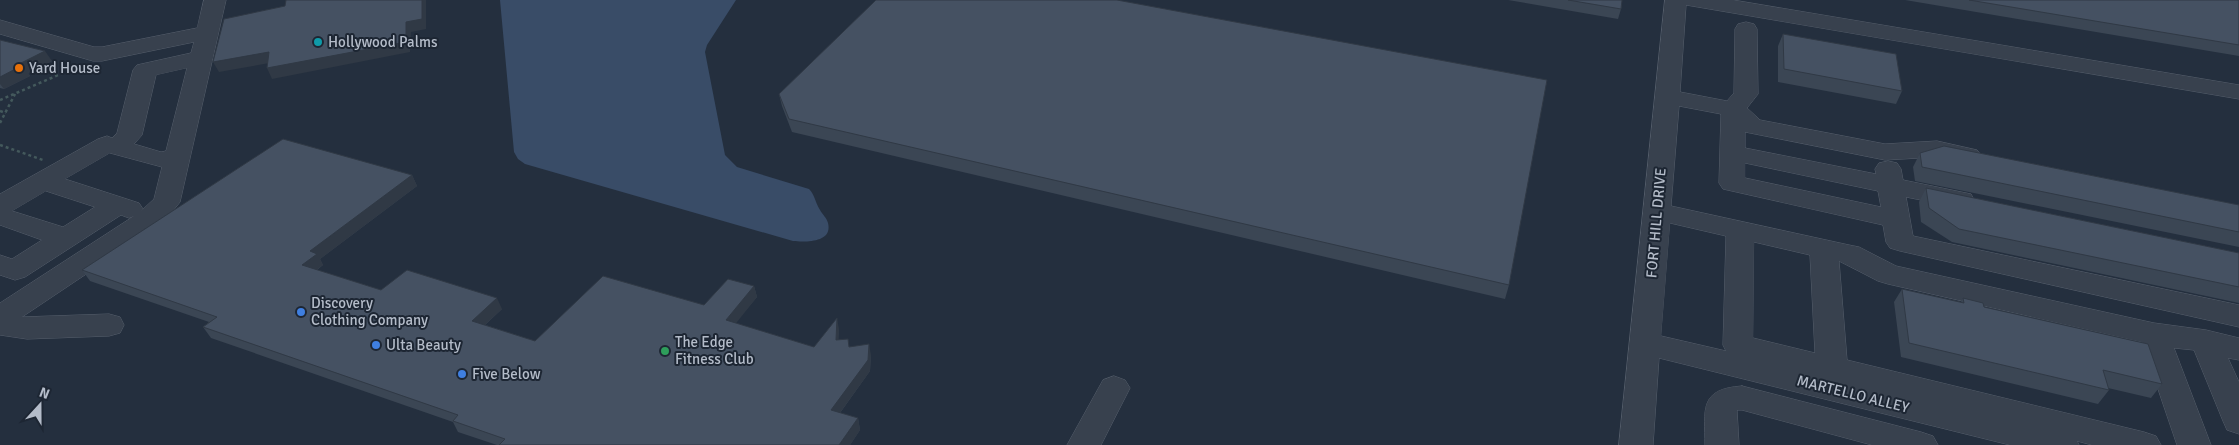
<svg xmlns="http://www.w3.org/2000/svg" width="2239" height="445" font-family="Signika,sans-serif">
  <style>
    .water { fill: #394c67 }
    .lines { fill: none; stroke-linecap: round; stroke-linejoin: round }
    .minor-casing { stroke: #565f6c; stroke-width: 1 }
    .path { stroke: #44595c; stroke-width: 2.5; stroke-dasharray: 3 3; stroke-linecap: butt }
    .minor { fill: #38414e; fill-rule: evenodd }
    .wall { fill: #3b4654 }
    .shaded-wall { fill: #303945 }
    .building { fill: #455162; stroke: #303945 }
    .culture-dot { fill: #0f9aa8; stroke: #1d2633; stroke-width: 2 }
    .food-dot { fill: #e8710a; stroke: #1d2633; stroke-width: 2 }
    .shop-dot { fill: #3f7fe0; stroke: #1d2633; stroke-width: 2 }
    .leisure-dot { fill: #2e9e5b; stroke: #1d2633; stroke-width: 2 }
    .labels { text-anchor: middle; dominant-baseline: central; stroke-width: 4; stroke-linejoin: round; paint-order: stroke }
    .poi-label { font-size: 15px; fill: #b4bcc9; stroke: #1d2633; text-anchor: start }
    .street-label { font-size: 15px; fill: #b4bcc9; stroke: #1d2633 }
  </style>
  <rect width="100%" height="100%" fill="#242f3e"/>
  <path class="water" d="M500 0H736L707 45 705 52 725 155 737 167 809 189C815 195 815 202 820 210 822 214 827 218 828 223 833 243 805 242 793 241L525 164 518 159 514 152Z"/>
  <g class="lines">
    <defs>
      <g id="minor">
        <path d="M204 0H226L180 202 164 222 22 317 109 314 120 317 124 325 120 333 109 336 27 339 0 335V303L134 216 129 218 121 215 25 277 15 280 0 275V255L12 259 42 240 0 225V194L98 139 107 136 112 138 117 133 133 70 137 65 191 53 194 42 102 61H93L0 34V20L94 47H102L197 28ZM187 68 166 151 161 152 134 144 142 135 156 75ZM110 153 162 167 154 199 140 212 143 209 139 203 65 179ZM46 191 95 207 63 227 12 211Z"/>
        <path d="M1665 0H1733L2239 85V99L1686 5 1680 92 1727 101 1734 93 1735 29 1738 24 1746 22 1754 24 1757 29 1758 94 1747 108 1760 120 1885 144 1937 141 1977 150 1981 155 1977 160 1968 163 1937 157 1885 160 1745 132V148L1876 174 1875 169 1879 163 1888 161 1897 163 1901 169 1903 180 1971 194 1974 200 1971 206 1961 208 1906 197 1913 236 2239 305V327L1900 251 1890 248 1886 242 1883 225 1723 189 1719 183 1721 114 1679 106 1671 206 1849 245 1859 247 1896 266 2154 323 2206 330 2239 338V360L2228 358 2239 382V434L2227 430 2223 421 2194 350 2174 348 2211 445H2177L2142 342 1888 284 1878 281 1839 261 1847 360 2144 432 2156 436 2161 445H2092L2077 441 2079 445H2010L1659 358 1653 445H1619ZM1745 163 1878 191 1881 207 1745 178ZM1670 223 1726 236 1723 345 1726 351 1661 336ZM1754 242 1810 255 1815 353 1753 338Z"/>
        <path d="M1114 376 1125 380 1130 388 1101 445H1067L1103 380Z"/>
        <path d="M1742 386 1921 432 1933 436 1938 445H1872L1742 410H1737L1739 445H1705C1705 410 1698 389 1742 386Z"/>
      </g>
    </defs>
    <use href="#minor" class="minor-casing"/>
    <g class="path">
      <path d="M0 100 63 73 84 69"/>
      <path d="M0 111 6 113"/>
      <path d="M0 123 15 94"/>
      <path d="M0 145 43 160"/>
    </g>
    <use href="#minor" class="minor"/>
  </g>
  <g class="wall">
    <path d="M1508 0H1622L1621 9 1618 19Z"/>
    <path d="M1905 0H2239V56Z"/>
    <path d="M1783 34 1902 91 1896 104 1778 82V46Z"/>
    <path d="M0 40 52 61 28 73 30 76 4 89 0 88Z"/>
    <path d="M779 94 1509 285 1505 299 792 132 782 106Z"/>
    <path d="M1920 153 2239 205V247L1915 181 1913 167Z"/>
    <path d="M412 175 417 186 320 259 323 265 317 270 381 290 502 309 485 325 535 341 704 305 754 286 757 297 735 323 814 347 839 329 838 340 850 347 871 355 870 371 840 413 858 418 860 430 850 445H497L458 432 453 422 211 338 203 327 209 322 90 281 82 270Z"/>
    <path d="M1926 188 2239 253V303L1952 242 1921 222 1919 202Z"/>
    <path d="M1902 289 1961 302 1963 298 2162 384 2151 398 2108 388 2109 390 2098 404 1901 357 1894 302Z"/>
  </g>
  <g class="shaded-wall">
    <path d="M422 0H426V29L411 32 410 52 272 79 267 68Z"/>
    <path d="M45 51 52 61 28 73 30 76 4 89 0 84V77L19 64Z"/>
    <path d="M269 52 275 62 219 72 213 62Z"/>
    <path d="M412 175 417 186 320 259 323 265 308 276 302 265 310 251Z"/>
    <path d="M754 286 757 297 729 332 726 320Z"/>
    <path d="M497 298 502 309 477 332 472 321Z"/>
    <path d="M837 318 839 329 838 351 836 340Z"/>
    <path d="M869 344 871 355 870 371 834 421 831 410Z"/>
    <path d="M858 418 860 430 850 445H839Z"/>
  </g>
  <g class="building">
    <path d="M286 0H422V19L406 22V42L267 68 269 52 213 62 224 19 285 6Z"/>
    <path d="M876 0H1117L1547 80 1509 285 789 119 779 94Z"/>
    <path d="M1568 0H1622L1621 9Z"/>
    <path d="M1969 0H2239V45Z"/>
    <path d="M1783 34 1896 54 1902 91 1784 69Z"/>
    <path d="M0 40 45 51 19 64 23 65 0 77Z"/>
    <path d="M283 139 412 175 310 251 317 254 302 265 381 290 407 270 497 298 472 321 535 341 603 276 704 305 728 279 754 286 726 320 814 347 837 318 836 340 848 339 849 347 869 344 868 360 831 410 858 418 839 445H499L505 439 453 421 458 415 203 327 217 317 82 270Z"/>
    <path d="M1944 146 2239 205V232L1922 167 1920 153Z"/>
    <path d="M1926 188 2239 253V287L1959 229 1929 208Z"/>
    <path d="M1902 289 1964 303 1963 298 1983 303 1984 307 2148 344 2162 384 2103 370 2109 390 1909 343Z"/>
  </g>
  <circle class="culture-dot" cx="318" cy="42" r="5"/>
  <circle class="food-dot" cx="19" cy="68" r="5"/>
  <g class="shop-dot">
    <circle cx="301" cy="312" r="5"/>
    <circle cx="376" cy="345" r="5"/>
    <circle cx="462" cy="374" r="5"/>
  </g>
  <circle class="leisure-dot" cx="665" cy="351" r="5"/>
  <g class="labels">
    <g class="poi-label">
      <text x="328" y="42">Hollywood Palms</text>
      <text x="29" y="68">Yard House</text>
      <text x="311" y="303">Discovery<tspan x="311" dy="17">Clothing Company</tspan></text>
      <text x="675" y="342">The Edge<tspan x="675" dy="17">Fitness Club</tspan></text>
      <text x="386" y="345">Ulta Beauty</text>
      <text x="472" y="374">Five Below</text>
    </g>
    <g class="street-label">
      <text transform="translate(1656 223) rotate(-85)">FORT HILL DRIVE</text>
      <text transform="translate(1853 394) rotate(14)">MARTELLO ALLEY</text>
    </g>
  </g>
  <g transform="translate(40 405) rotate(21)" stroke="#1d2633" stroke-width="4" paint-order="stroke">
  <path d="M0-4L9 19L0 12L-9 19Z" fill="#b4bcc9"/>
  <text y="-8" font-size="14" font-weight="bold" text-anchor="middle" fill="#b4bcc9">N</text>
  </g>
</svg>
